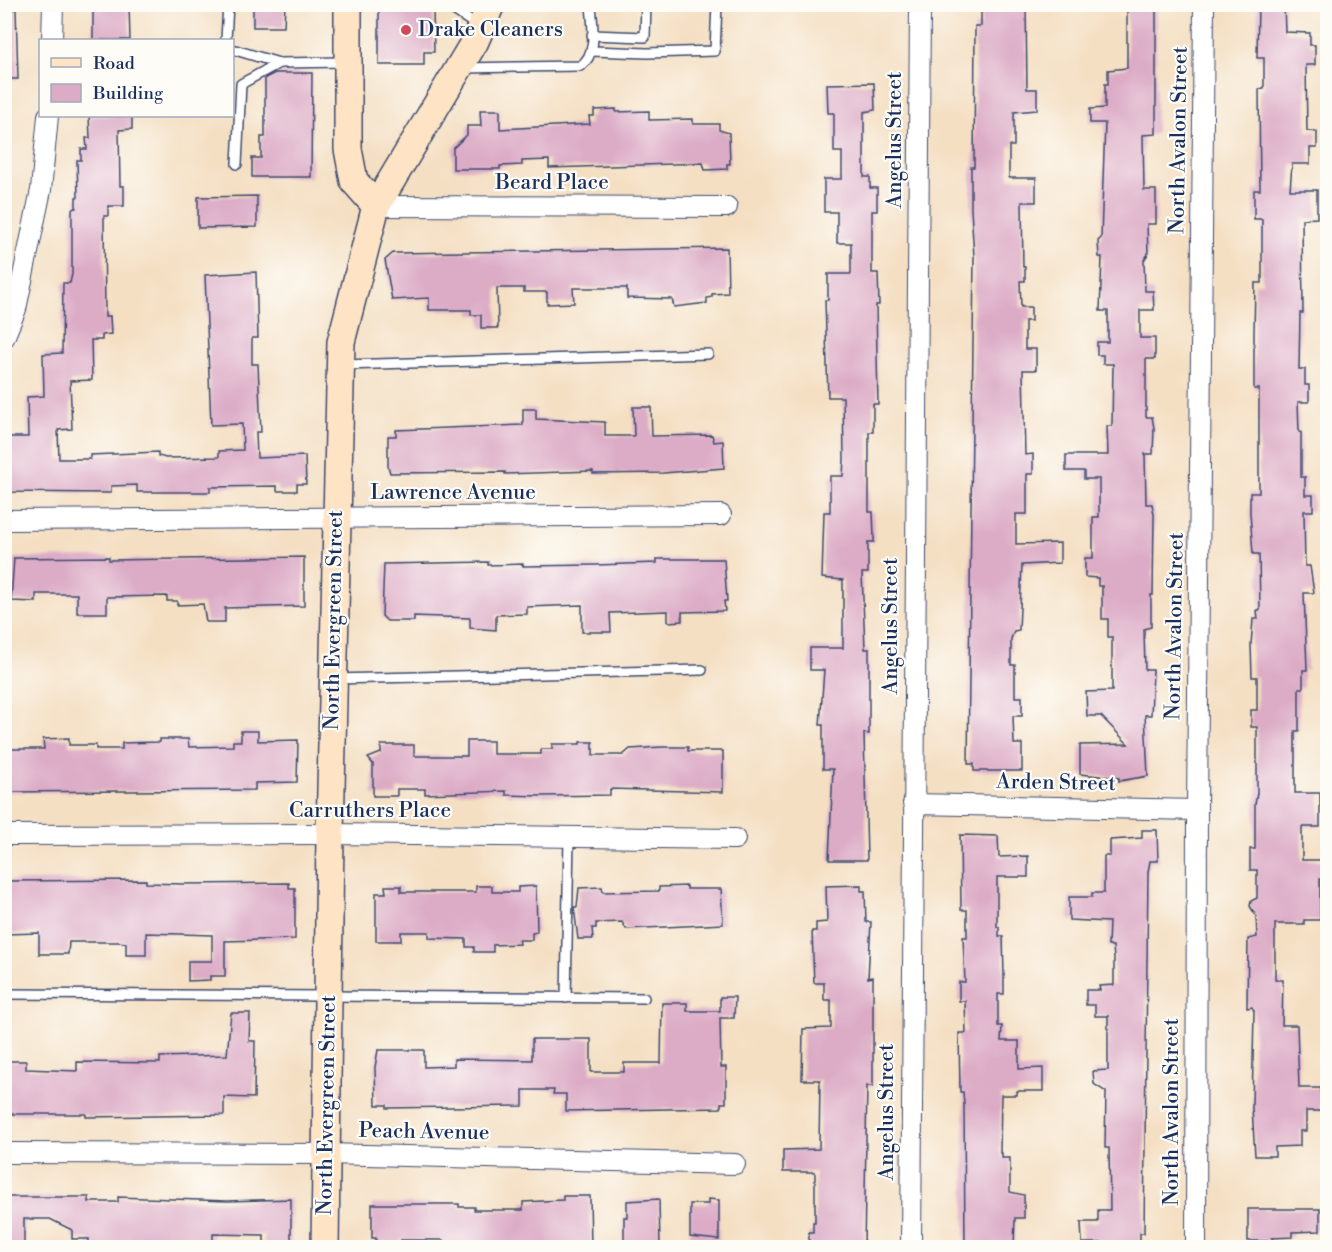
<svg xmlns="http://www.w3.org/2000/svg" width="1332" height="1252" font-family="'Libre Bodoni',serif">
  <style>
    .building { fill: #dcabc6 }
    .lines { fill: none; stroke-linecap: round; stroke-linejoin: round }
    .lane-casing { stroke: #3c496d; stroke-width: 12 }
    .street-casing { stroke: #3c496d; stroke-width: 22 }
    .secondary-casing { stroke: #3c496d; stroke-width: 30 }
    .lane { stroke: #fff; stroke-width: 9 }
    .street { stroke: #fff; stroke-width: 20 }
    .secondary { stroke: #fee4c5; stroke-width: 27 }
    .poi-dot { fill: #d1495b; stroke: #fdfcf7; stroke-width: 2 }
    .labels { text-anchor: middle; dominant-baseline: central; stroke-width: 4.5; stroke-linejoin: round; paint-order: stroke }
    .poi-label { font-size: 21px; fill: #1b2f5e; stroke: #fdfcf7; text-anchor: start }
    .street-label { font-size: 21px; fill: #1b2f5e; stroke: #fdfcf7 }
  </style>
  <rect width="100%" height="100%" fill="#fdfcf7"/>
  <filter id="ink" filterUnits="userSpaceOnUse"><feTurbulence type="fractalNoise" baseFrequency=".0167" numOctaves="2"/><feDisplacementMap in="SourceGraphic" scale="12" xChannelSelector="R" yChannelSelector="G"/><feConvolveMatrix kernelMatrix="1 2 1 2 8 2 1 2 1" color-interpolation-filters="sRGB"/></filter>
  <filter id="wash" filterUnits="userSpaceOnUse"><feTurbulence type="fractalNoise" baseFrequency=".008" numOctaves="4" result="noise"/><feDisplacementMap in="SourceGraphic" scale="24" xChannelSelector="R" yChannelSelector="G"/><feGaussianBlur stdDeviation="1.35" result="paint"/><feColorMatrix in="noise" values="0 0 0 0 0 0 0 0 0 0 0 0 0 0 0 0 0 1.4 0 .05"/><feComposite in="paint" operator="in"/></filter>
  <g filter="url(#wash)">
    <rect width="100%" height="100%" fill="#f4dfc3"/>
    <g id="blocks">
      <g class="building">
        <path d="M93 4H129L130 40H93Z"/>
        <path d="M253 4H285L284 27H253Z"/>
        <path d="M981 4H1026L1027 89H1037V110L1014 112V146H1009V178H1036V202H1022L1023 267H1025V281H1020L1021 307H1031V321H1025V349H1036V370H1023L1025 455 1033 454V474H1027V514H1016V544L1060 543V563L1022 565 1019 630 1014 631 1011 639V665H1015V697H1022V716H1013L1014 744H1022V771H974V764H968L974 257 971 209V167H974L975 26H981Z"/>
        <path d="M1127 4H1156V134L1143 135 1144 190H1156V224H1147L1148 254 1144 260 1145 291H1153L1154 310H1140V338H1155V359H1146V417H1152L1154 428 1153 454H1145L1146 504H1152L1154 514 1153 595H1151V627L1144 629 1145 670H1153L1151 715H1145L1148 776 1119 781V778L1080 774V745L1128 744 1101 716H1087L1086 692 1112 691V637H1108V619H1102V586H1098V578L1085 577V558H1093V517H1099V479H1084V471H1066V455H1108L1107 426H1112L1113 364H1103V355H1097V342H1108V311H1100L1102 257H1099L1098 241 1101 238 1105 123H1090V109L1105 108V84H1108V70L1127 68Z"/>
        <path d="M1258 4H1284L1285 32 1310 33V45H1315V65H1306L1307 131 1317 132V148H1310V164H1292L1290 190H1317V218L1302 219 1303 313H1300L1299 369H1305V385H1309V402H1298L1299 432H1301V477H1305V495H1313V511H1304L1305 566H1310L1314 593H1304L1307 670H1303V688H1299V731H1295V793H1320V827H1302V860H1328V878L1320 879V920H1304V924H1275V980H1283L1282 1025H1297L1299 1088H1321V1111H1306V1131H1300V1146L1275 1147V1156H1255L1252 1108 1254 1011 1252 1007 1247 1008 1248 939 1257 937 1256 916 1250 906 1251 901 1257 898V870H1250V849H1255V804L1257 793V727H1251V710H1257V677H1252L1251 645 1253 619H1258L1257 610H1260L1259 554H1253L1250 513V493H1259V389H1254V333L1255 283H1262V219H1254V190H1260L1259 89 1264 88V58H1257Z"/>
        <path d="M379 8H433L434 52H424V65H379Z"/>
        <path d="M16 9 18 79H4V10Z"/>
        <path d="M275 73H312L311 177H252V158H261V137H265V78Z"/>
        <path d="M874 83 875 110 864 112V177H870V188H877V211H872V273H878L879 305H876L878 404H873V432H869V512H873L874 537V542H868V573H862L865 649H869V734L864 733 867 860H829L833 769H823V725H820L824 670H810V648H843V580L822 578 824 512H830V476H843L844 458 843 397H828L825 300H828V274H851V243H837V212H824V179H842V152H834V113H828L827 84Z"/>
        <path d="M616 109V112L649 111V120L693 119V124H719V130L729 133 730 164H727V169L705 170 703 163 549 168V160L522 161V165L500 166V169H453V148L467 135V126H481L480 110H500V129L590 124 589 116H594V110Z"/>
        <path d="M89 116H132V129L119 130 120 186H124V206H108V216H104L105 317 110 316 111 334 102 335V340H91L92 380 70 381 72 429 58 430 59 459H90V455L158 452V456L166 458 219 457V451L243 450 242 424 211 425 205 275 256 272 258 338H252V364H258L261 432H256L257 458 305 456 306 484H297V491H277V486L210 487V492H137V485L111 486V493L4 492 5 437H28L27 397 44 396 43 354 62 353 63 283H70L72 274V209L76 208V197H78L77 160H81V149H87L86 138H90Z"/>
        <path d="M257 196V227L198 228V197Z"/>
        <path d="M727 248 728 293 712 294V297L707 298V303L674 307 672 299 627 298V288H573L574 303 547 304V292H524V288H497L498 328H481V315H471V310H429V298L392 300 385 260 393 253Z"/>
        <path d="M633 407H651L652 436 712 435 714 442 723 441 724 468 663 473 593 474V471L505 474V472L390 473 388 466V436H396V430L523 425V409H536V419L605 422V436H634Z"/>
        <path d="M109 557V560L304 557V606L225 608V622H206L203 604 177 605V601H167V596L107 597V613H77V594H36V602L11 601 14 558Z"/>
        <path d="M657 559H724L727 601H724L725 611 682 612V621L668 622V611L610 613 611 632H582V605L527 607V614L496 615V630L470 628V618L414 616V621H387L382 616 384 564 488 562V565L523 564V566L596 565 657 563Z"/>
        <path d="M241 731H258V741L298 740 297 782 255 783V790L4 792V749H44L43 739 69 738V745H96V749H122V743L160 742V739H188L189 747 233 746V741H241Z"/>
        <path d="M467 741H493V754H541V749H552V744H580V742H593V755H623L630 749 662 747H688V751H723V792L610 789V795L541 796 506 795V791L425 794V789H397V796H373V764L368 758 381 753V745H414V756H467Z"/>
        <path d="M1142 830H1157L1158 861H1150L1148 872 1144 1233H1140V1243H1082L1081 1222H1098V1210H1110L1109 1148H1105L1106 1092 1094 1084 1093 1071 1108 1070V1016H1095V1005H1086V990H1100L1099 986 1114 985V959L1113 946H1108L1109 922 1069 920V897H1092V893H1104V856H1110V840L1142 838Z"/>
        <path d="M960 835 998 836 999 857 1028 856V877H997V927H999V936H1003L1004 975V994H998V1026H1002L1001 1041H1019V1069L1043 1068V1091H1017V1095H1001L1000 1153H1002V1158H1010V1192L1024 1195V1218H1015L1014 1248H965L964 1104 963 1092H960L959 1033H966L965 1001H959V982H965L963 937H967V910H961Z"/>
        <path d="M146 880V883L183 884 289 883V888H295V939L225 941V976H210V980L188 981V961H212V935L146 933V955H126V943L118 942H69L68 954H39V933L5 934 4 881Z"/>
        <path d="M861 885V891H865L866 922H871L868 978 873 977V1086H867L864 1248H809V1232H813V1222H815V1172H783V1150L819 1149 820 1080H802L803 1029 831 1028V1000H824V983H814L812 931H816V923L827 922 826 886Z"/>
        <path d="M385 886H401V892H476V886H492V892H518V887L536 886 537 932 532 933V940H519L520 944 493 945V952H474V947H466V939L429 938V932H401V941H376V893H386Z"/>
        <path d="M687 886V889H721L723 924 626 929 622 922 596 923V928H592L593 939H578L574 907H577L579 888 602 887 603 892 659 891V887Z"/>
        <path d="M720 997H735L734 1018H720L721 1067H726V1103H721V1108L566 1111V1094H553L554 1090H523V1106L387 1108V1105H376L375 1067 378 1050H424V1067L454 1066V1059L532 1060V1039H591V1072H624V1063H661L662 1003H687V1011H720Z"/>
        <path d="M231 1013H250L249 1041H255L254 1098 224 1097V1115L86 1117V1114H4V1061H26V1069L77 1071V1062L160 1063V1057L227 1055Z"/>
        <path d="M563 1196H590L591 1248H444L443 1240H401V1248H376V1238H372V1204H459V1207H474V1210H523V1202L563 1200Z"/>
        <path d="M4 1197H89V1202H118V1197L227 1201 291 1199V1247H264V1235L213 1234V1248H89V1239H72V1230L50 1219H24V1248H4Z"/>
        <path d="M659 1199 660 1248H624V1217H627V1201Z"/>
        <path d="M708 1199 719 1200V1240L690 1237V1204H708Z"/>
        <path d="M1248 1209H1320V1231L1292 1232V1237L1272 1238V1241H1248Z"/>
      </g>
    </g>
  </g>
  <g filter="url(#ink)">
    <use href="#blocks" fill-opacity="0" stroke="#3c496d" stroke-width="1.5"/>
    <g class="lines">
      <defs>
        <g id="lane">
          <path d="M445 4 479 27"/>
          <path d="M592 35 645 37 646 4"/>
          <path d="M226 40 228 4"/>
          <path d="M232 49 279 63"/>
          <path d="M592 51 647 53 715 51 717 4"/>
          <path d="M463 68 580 66C599 54 592 24 591 4"/>
          <path d="M237 164 241 84 279 63 346 62"/>
          <path d="M343 365 708 354"/>
          <path d="M335 679 702 670"/>
          <path d="M4 994 644 998"/>
          <path d="M566 998 569 837"/>
        </g>
        <g id="street">
          <path d="M52 40 53 4"/>
          <path d="M376 206 727 207"/>
          <path d="M4 338 16 309 41 190 48 116"/>
          <path d="M4 520 721 515"/>
          <path d="M913 804 1197 810"/>
          <path d="M4 835 330 834 735 839"/>
          <path d="M4 1153 326 1154 735 1164"/>
          <path d="M911 1248 920 4"/>
          <path d="M1196 1248 1197 810 1204 4"/>
        </g>
        <g id="secondary">
          <path d="M348 4V149L354 181 376 206"/>
          <path d="M325 1248 330 834 341 342 376 206 475 41 491 4"/>
        </g>
      </defs>
      <use href="#lane" class="lane-casing"/>
      <use href="#street" class="street-casing"/>
      <use href="#secondary" class="secondary-casing"/>
      <use href="#lane" class="lane"/>
      <use href="#street" class="street"/>
      <use href="#secondary" class="secondary"/>
    </g>
  </g>
  <circle class="poi-dot" cx="406" cy="30" r="6"/>
  <g class="labels">
    <g class="poi-label">
      <text x="418" y="30">Drake Cleaners</text>
    </g>
    <g class="street-label">
      <text transform="translate(895 140) rotate(-90)">Angelus Street</text>
      <text transform="translate(1179 140) rotate(-89)">North Avalon Street</text>
      <text x="552" y="183">Beard Place</text>
      <text x="453" y="493">Lawrence Avenue</text>
      <text transform="translate(334 620) rotate(-89)">North Evergreen Street</text>
      <text transform="translate(891 626) rotate(-90)">Angelus Street</text>
      <text transform="translate(1175 626) rotate(-89)">North Avalon Street</text>
      <text transform="translate(1056 783) rotate(1)">Arden Street</text>
      <text x="370" y="811">Carruthers Place</text>
      <text transform="translate(327 1105) rotate(-89)">North Evergreen Street</text>
      <text transform="translate(887 1112) rotate(-90)">Angelus Street</text>
      <text transform="translate(1172 1112) rotate(-90)">North Avalon Street</text>
      <text transform="translate(424 1132) rotate(1)">Peach Avenue</text>
    </g>
  </g>
  <rect width="1332" height="1252" fill="none" stroke="#fdfcf7" stroke-width="24"/>
  <rect x="39" y="39" width="195" height="78" fill="#fdfcf7" stroke="#a3aaba" stroke-width="1.5"/>
  <rect x="51" y="58" width="30" height="9" fill="#fee4c5" stroke="#a3aaba" stroke-width="1.5"/>
  <text x="93" y="69" font-size="18" fill="#1b2f5e">Road</text>
  <rect x="51" y="84" width="30" height="18" fill="#dcabc6" stroke="#a3aaba" stroke-width="1.5"/>
  <text x="93" y="99" font-size="18" fill="#1b2f5e">Building</text>
</svg>
